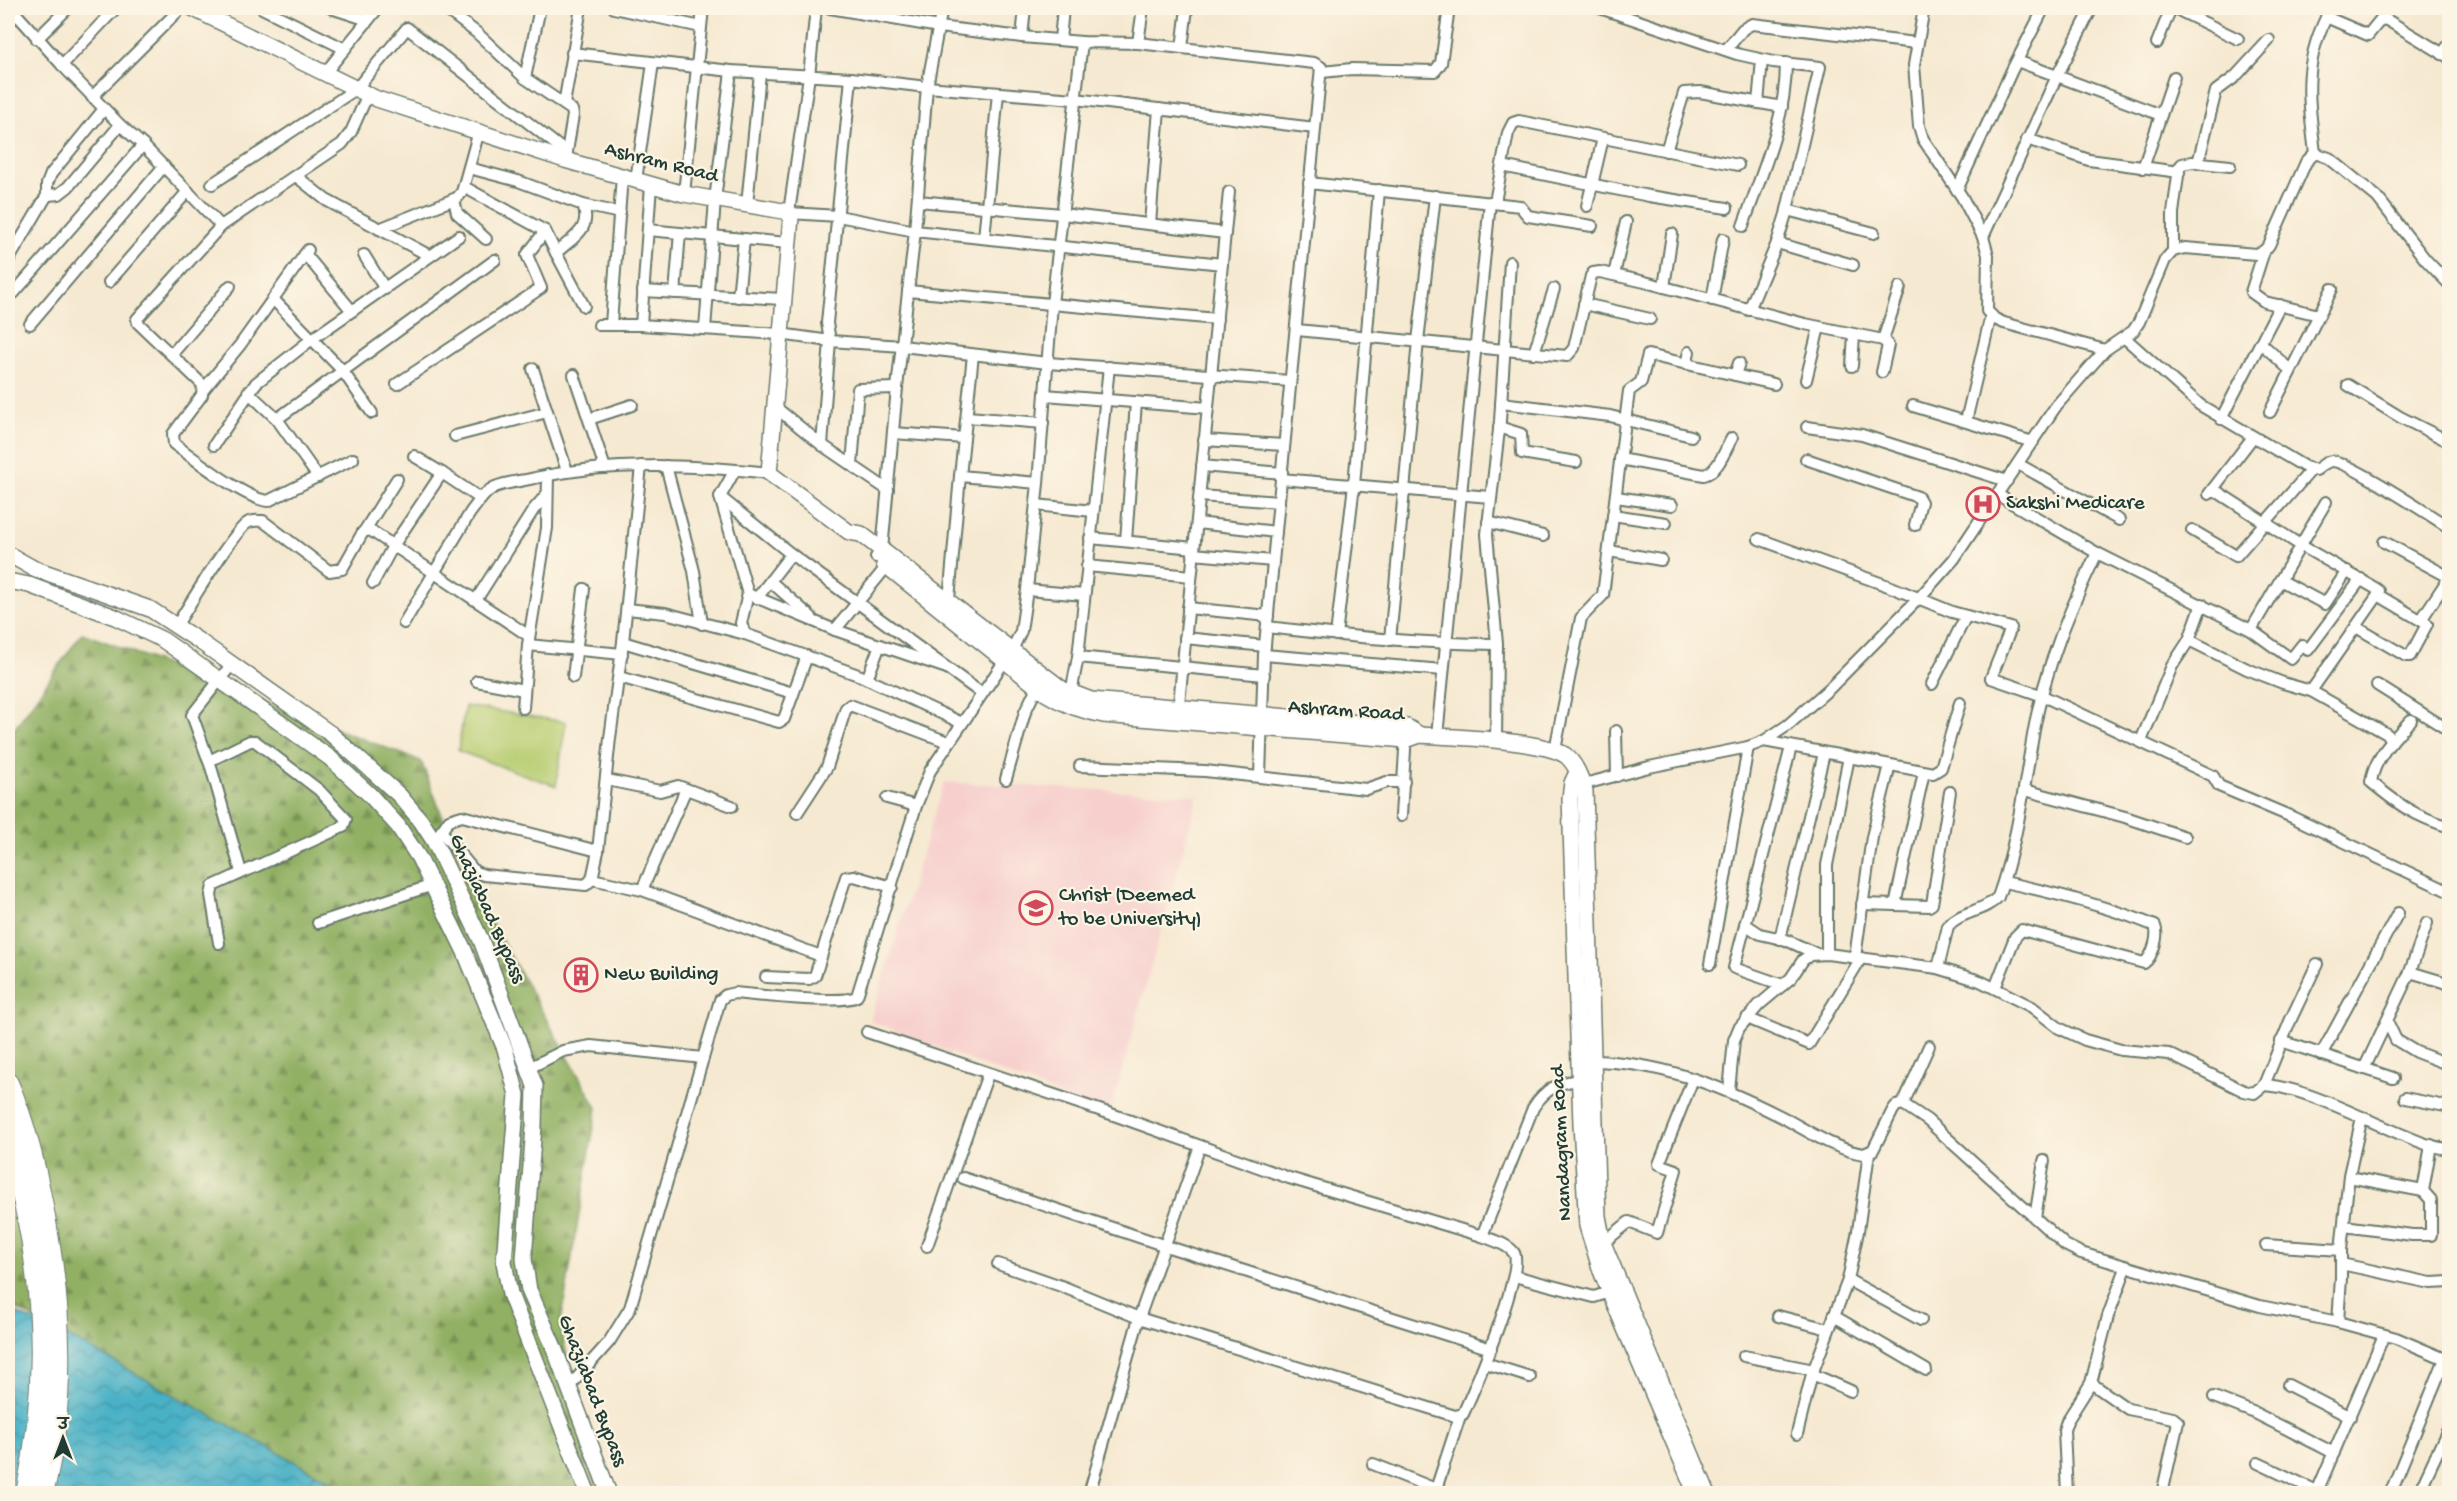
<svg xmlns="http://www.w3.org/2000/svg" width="2457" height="1501" font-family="'Gochi Hand','Playpen Sans Deva',sans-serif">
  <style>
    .built { fill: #f7d0ce }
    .grass { fill: #b7cd71; stroke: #6b8552; stroke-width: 1.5 }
    .forest { fill: url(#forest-firs); stroke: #58764c; stroke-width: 1.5 }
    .water { fill: url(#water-waves); stroke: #34777d; stroke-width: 1.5 }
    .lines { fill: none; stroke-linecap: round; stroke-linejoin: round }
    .street-casing { stroke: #6a796b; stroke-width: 14 }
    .secondary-casing { stroke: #6a796b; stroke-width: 18 }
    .highway-casing { stroke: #6a796b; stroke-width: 22 }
    .street { stroke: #fff; stroke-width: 10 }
    .secondary { stroke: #fff; stroke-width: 15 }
    .highway { stroke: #fff; stroke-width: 20 }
    .labels { text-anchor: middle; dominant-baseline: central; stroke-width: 4.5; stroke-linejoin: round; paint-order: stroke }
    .street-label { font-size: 21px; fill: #1f3d34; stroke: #fcf5e5 }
    .poi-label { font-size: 21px; fill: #1f3d34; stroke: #fcf5e5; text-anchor: start }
  </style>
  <defs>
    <pattern id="forest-firs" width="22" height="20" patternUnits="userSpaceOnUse" patternTransform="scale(1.5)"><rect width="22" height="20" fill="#91b063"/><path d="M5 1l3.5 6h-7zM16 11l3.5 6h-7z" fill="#769052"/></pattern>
    <pattern id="water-waves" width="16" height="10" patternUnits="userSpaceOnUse" patternTransform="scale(1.5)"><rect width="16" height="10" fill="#48b1c6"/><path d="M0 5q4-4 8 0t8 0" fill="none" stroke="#3b91a2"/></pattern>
  </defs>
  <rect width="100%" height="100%" fill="#fcf5e5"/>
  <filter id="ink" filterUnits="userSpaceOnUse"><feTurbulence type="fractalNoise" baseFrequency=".0167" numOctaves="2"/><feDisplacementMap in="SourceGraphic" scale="12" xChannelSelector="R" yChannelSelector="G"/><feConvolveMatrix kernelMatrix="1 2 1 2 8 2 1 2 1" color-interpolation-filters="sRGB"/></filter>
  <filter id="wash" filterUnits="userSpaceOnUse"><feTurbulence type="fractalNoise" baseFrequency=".008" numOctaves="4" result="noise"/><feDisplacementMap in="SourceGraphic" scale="24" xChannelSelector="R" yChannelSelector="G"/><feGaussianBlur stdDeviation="1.35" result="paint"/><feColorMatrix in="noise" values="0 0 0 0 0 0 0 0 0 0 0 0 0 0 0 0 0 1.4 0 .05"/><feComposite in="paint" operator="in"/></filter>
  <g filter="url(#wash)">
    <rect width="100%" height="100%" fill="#f6e9d1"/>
    <path class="built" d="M944 782 1198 795 1110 1115 870 1021Z"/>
    <path class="grass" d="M465 706 566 722 556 786 458 751Z"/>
    <path class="forest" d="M82 633 421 761 467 880 597 1108 560 1327 600 1493H352L8 1304V738Z"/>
    <path class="water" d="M8 1309 82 1344 351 1493 8 1494Z"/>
  </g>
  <g filter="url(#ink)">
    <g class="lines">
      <defs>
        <g id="street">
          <path d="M11 8 62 65 120 125 143 145 221 226"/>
          <path d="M262 8 345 49"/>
          <path d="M331 8 368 20"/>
          <path d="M444 8 477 33 525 78 572 110 573 115 566 158"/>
          <path d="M614 8 701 27"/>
          <path d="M830 8 939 27 1022 37 1082 42 1138 43 1314 63 1321 67 1264 655 1260 776"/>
          <path d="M1600 8 1737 54 1773 62 1820 67 1786 214 1777 243 1749 310"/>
          <path d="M1924 8 1914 65 1919 126 1923 139 1962 197 1983 237 1988 255 1987 311 1995 319 2004 323 2105 350"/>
          <path d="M2174 8 2238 39"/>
          <path d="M2326 17 2368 35 2381 19 2387 20 2450 58"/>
          <path d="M8 24 16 13"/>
          <path d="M1022 37 1025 8"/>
          <path d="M37 39 68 8"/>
          <path d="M1060 40 1063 8"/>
          <path d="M1138 43 1143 8"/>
          <path d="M2157 43 2171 8"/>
          <path d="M1182 48 1187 8"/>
          <path d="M1726 50 1743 29 1752 24 1916 43"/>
          <path d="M572 53 731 71 851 78 927 87 1075 99 1315 128"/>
          <path d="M2442 54 2450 43"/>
          <path d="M2017 61 2161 115"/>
          <path d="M62 65 116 8"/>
          <path d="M1322 72 1352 69 1435 71 1441 63 1449 8"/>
          <path d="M325 73 378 8"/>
          <path d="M525 78 540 8"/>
          <path d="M92 97 181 8"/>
          <path d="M1758 103 1762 60"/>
          <path d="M564 104 581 8"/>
          <path d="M2027 139 2089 160 2179 172"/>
          <path d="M1666 151 1684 93 1700 92 1782 107"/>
          <path d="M2315 153 2329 158 2377 197 2425 259 2450 285"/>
          <path d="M2315 153C2308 95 2302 61 2331 8"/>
          <path d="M2198 163 2216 91 2235 77 2269 40"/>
          <path d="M1502 166 1649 196 1727 208"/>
          <path d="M469 168 518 181 583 205C592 230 573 237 556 253L584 306"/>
          <path d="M2143 168 2174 77"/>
          <path d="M296 176 326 200 430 256"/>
          <path d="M636 180 653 63"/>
          <path d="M1309 183 1520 206 1528 216 1592 226"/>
          <path d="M212 184 356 89 407 28 567 153"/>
          <path d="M464 187 545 231 556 253"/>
          <path d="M1957 190 2012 70 2044 8"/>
          <path d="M684 194 703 8"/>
          <path d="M47 196V184L51 174 104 109"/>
          <path d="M454 199 457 213 486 239"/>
          <path d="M918 201 1062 214 1225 233"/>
          <path d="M1495 202 1508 133 1513 123 1519 121 1738 165"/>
          <path d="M583 205 620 213"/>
          <path d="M747 205 760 73"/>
          <path d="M1587 206 1603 138"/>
          <path d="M1787 210 1874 233"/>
          <path d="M789 212 809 76 816 8"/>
          <path d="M790 213 838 216 915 231 1222 264"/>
          <path d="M1150 224 1159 109"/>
          <path d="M1743 226C1762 172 1786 121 1786 63"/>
          <path d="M379 229 457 198 462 192 479 131"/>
          <path d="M648 230 788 243"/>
          <path d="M1983 237 2057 76 2092 8"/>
          <path d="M984 238 998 93"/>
          <path d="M1777 243 1853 265"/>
          <path d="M2173 251V213L2179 168 2182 164 2192 162 2230 166"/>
          <path d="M2264 251 2251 292 2265 302 2319 315"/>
          <path d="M305 254 352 311"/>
          <path d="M364 255 385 289"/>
          <path d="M8 261 46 197 48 195 59 194 68 187 120 125"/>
          <path d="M1614 275 1626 222"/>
          <path d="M109 282 188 191"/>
          <path d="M1664 287 1672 234"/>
          <path d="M643 291 783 299"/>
          <path d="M908 291 1217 319"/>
          <path d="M14 293 143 145"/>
          <path d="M675 293 680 233"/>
          <path d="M738 297 744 239"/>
          <path d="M273 299 342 370 372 413"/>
          <path d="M1712 300 1723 239"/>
          <path d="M1584 304 1650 319"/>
          <path d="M30 324 164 166"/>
          <path d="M611 324 622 176"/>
          <path d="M599 325H641L780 334 830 341 902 346 1048 363 1290 381"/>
          <path d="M641 325 651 185"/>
          <path d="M705 329 715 200 731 71"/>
          <path d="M1297 330 1567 356 1574 348 1591 276 1593 273 1600 272 1645 282 1805 324 1883 340 1888 345 1882 372"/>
          <path d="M2125 338 2200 405 2305 467 2316 470C2321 467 2326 461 2332 461 2348 461 2431 516 2450 528"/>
          <path d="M1883 340 1900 287"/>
          <path d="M2261 343 2290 370"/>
          <path d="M1534 353 1554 289"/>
          <path d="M172 354 230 286"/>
          <path d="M1686 364 1689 352"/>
          <path d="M1852 366 1854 335"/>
          <path d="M533 369 567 471"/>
          <path d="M574 375 605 468"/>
          <path d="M1735 375 1739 363"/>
          <path d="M1806 380 1819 327"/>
          <path d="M397 384 541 288 527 255 545 231"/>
          <path d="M2348 385 2400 417 2450 442"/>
          <path d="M204 389 240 345 308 250"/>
          <path d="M248 392 277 419 318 477"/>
          <path d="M1045 395 1208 408"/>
          <path d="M1501 403 1610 416 1691 436"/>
          <path d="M1913 406 2033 442"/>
          <path d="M775 407 822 445 888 490"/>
          <path d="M2270 412 2332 289"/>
          <path d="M967 417 1043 423"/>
          <path d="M277 419 495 260"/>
          <path d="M589 419 632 405"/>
          <path d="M2221 419 2280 305"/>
          <path d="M1966 421 1991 315"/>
          <path d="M1499 427 1521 434 1522 453 1576 462"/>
          <path d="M1807 427 1862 435 2007 481"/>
          <path d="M893 433 964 438"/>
          <path d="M455 436 547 412"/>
          <path d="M1204 440 1284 445"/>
          <path d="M214 445 256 383 312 339 459 236"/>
          <path d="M822 445 830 341 827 323 851 78"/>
          <path d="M414 456 442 473"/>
          <path d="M353 459 268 501C245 499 195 459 174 444L173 434 202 395 203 385 138 323 137 319 221 226 342 144 351 132 368 94"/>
          <path d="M1620 459 1704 475C1718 472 1725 450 1732 438"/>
          <path d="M1806 459 1918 497 1921 502 1915 525"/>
          <path d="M2018 464 2119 520"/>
          <path d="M852 465 858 389 897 388"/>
          <path d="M666 466 694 571 702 624"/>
          <path d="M1202 466 1282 473"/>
          <path d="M735 470 720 497 748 594 835 630 944 667"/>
          <path d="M960 476 1038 483"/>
          <path d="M1281 479 1490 497"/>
          <path d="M2213 489 2300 545 2375 588 2379 591 2378 595 2427 624 2410 656H2406L2356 627"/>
          <path d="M2209 494 2253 437"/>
          <path d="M1998 495 2097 553 2251 630 2291 659 2302 645 2308 650 2361 579"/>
          <path d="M1200 496 1279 502"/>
          <path d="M720 497 791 554 981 693"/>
          <path d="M1616 497 1672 505"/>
          <path d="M1036 505 1093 511"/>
          <path d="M1613 515 1666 523"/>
          <path d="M1488 522 1543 536"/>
          <path d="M1197 523 1276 532"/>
          <path d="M365 530 397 479"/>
          <path d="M2192 530 2236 556 2312 469"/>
          <path d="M1090 538 1194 548"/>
          <path d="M1759 539 1891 587 1952 612 2011 628 1991 678 2043 696 2213 776 2219 786 2292 817 2450 892"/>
          <path d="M1126 541 1136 402"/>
          <path d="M2384 542 2449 577"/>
          <path d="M1609 551 1661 560"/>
          <path d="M1193 554 1273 561"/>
          <path d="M876 557 882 550 897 388 915 231 927 87 942 8"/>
          <path d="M1087 566 1191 576"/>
          <path d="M2280 580 2325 604 2347 571"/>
          <path d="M770 581 811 617"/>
          <path d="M373 583 393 546 442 473 481 499"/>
          <path d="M1027 590 1084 595"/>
          <path d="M748 594 741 623 745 634 861 676 962 723"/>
          <path d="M757 598 791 554"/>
          <path d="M476 600 534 509 547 494"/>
          <path d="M947 605 949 600 960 476 973 355"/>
          <path d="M1188 608 1268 616"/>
          <path d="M627 609 665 613 745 634"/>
          <path d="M2421 620 2450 576"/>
          <path d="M404 623 470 513C477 504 484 492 495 487 507 482 523 481 535 478 612 461 691 465 769 473"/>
          <path d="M176 626C188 608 234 529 249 522 254 520 258 521 263 521L329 571 342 569 363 532 370 530 529 636"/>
          <path d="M1267 627C1344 636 1420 644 1497 644"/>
          <path d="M835 630 887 566"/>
          <path d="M2251 630 2326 502"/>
          <path d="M1336 635 1354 485 1379 190"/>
          <path d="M1185 638 1265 646"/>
          <path d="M1390 640 1418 341 1435 196"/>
          <path d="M2189 640 2247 669 2283 683 2311 691 2387 734 2392 741"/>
          <path d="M623 642 793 693"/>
          <path d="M528 645 622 654"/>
          <path d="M1264 655 1443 670"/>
          <path d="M1078 657 1264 675"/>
          <path d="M232 664 192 715 211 767 241 872"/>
          <path d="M573 677 584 589"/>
          <path d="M619 677 779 722 784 719 807 656"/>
          <path d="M867 679 880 645"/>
          <path d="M477 681 524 690"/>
          <path d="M1932 684 1966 616"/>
          <path d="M2377 685 2450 731"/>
          <path d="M2311 691 2378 595"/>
          <path d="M1070 698 1078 657 1109 367"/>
          <path d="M523 708 528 645 547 528 548 475"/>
          <path d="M1178 714 1229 192"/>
          <path d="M2411 720C2395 737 2374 758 2371 782 2399 805 2414 816 2450 827"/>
          <path d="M1616 731 1617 776"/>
          <path d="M1437 736 1490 202"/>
          <path d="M1764 741 1933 773 1941 768 1960 703"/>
          <path d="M2141 741 2172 666 2189 640 2202 604"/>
          <path d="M1496 742 1497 644 1487 534 1500 421 1510 262"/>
          <path d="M1555 750 1581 618 1603 595 1629 391 1641 382 1648 355 1774 384"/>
          <path d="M209 761 250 741H255L319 790 346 819 343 827 213 886 211 895 219 943"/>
          <path d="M1080 766 1205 771 1366 789 1387 782H1404"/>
          <path d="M1006 779 1025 712 1040 681"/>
          <path d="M607 780 660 791 678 786 732 806"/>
          <path d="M1577 786 1649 767 1748 747 1764 741 1788 725 1830 688 1920 597 1954 559 2056 406 2105 350 2133 331 2139 322 2165 260 2173 251 2185 248 2256 254 2264 251 2269 245 2306 162 2315 153"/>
          <path d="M2025 790 2125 817 2185 837"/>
          <path d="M887 798 916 806"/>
          <path d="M797 813 827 767 846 708 850 705 948 742"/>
          <path d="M1401 816 1406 734"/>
          <path d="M441 831 475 872 484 875 586 885 592 879 598 851 610 738 623 642 641 466"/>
          <path d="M438 836 449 820 462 816 598 851"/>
          <path d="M592 879 642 890 821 956"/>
          <path d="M642 890 686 789"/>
          <path d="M1862 904 1929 906 1932 904 1950 792"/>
          <path d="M1895 905 1924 772"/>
          <path d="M318 923 433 885"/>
          <path d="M1745 924 1760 934 1786 940 1817 954"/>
          <path d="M1780 939 1824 753"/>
          <path d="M1827 954V865L1849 757"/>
          <path d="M1855 957 1872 837 1890 765"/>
          <path d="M1710 964 1748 747"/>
          <path d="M1938 968 1948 926C1961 911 1984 912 1998 897 2017 844 2024 786 2034 730 2045 668 2070 609 2097 553"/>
          <path d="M2410 972 2450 984"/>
          <path d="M766 977 809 979 815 976 846 877 854 876 892 887"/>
          <path d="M1783 985 1734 968 1791 747"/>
          <path d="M1995 988 2015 937 2022 930 2144 963C2153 956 2159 936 2155 926 2107 906 2055 893 2004 882"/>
          <path d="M1747 1018 1809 1044 1861 958"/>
          <path d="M2387 1021 2396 1040 2416 1052 2450 1065"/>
          <path d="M867 1032 1114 1115 1289 1178 1482 1236C1492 1240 1508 1244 1514 1253 1525 1271 1473 1392 1463 1414L1455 1416 1139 1318 1061 1286 998 1264"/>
          <path d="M2281 1041 2393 1078"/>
          <path d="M2321 1055 2398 913"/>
          <path d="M1586 1061C1655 1060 1719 1085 1780 1116 1805 1129 1835 1150 1864 1154L1873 1150 1893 1110 1896 1106 1903 1104 1927 1120 2065 1245 2081 1253 2260 1306 2338 1322 2396 1338 2450 1361"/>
          <path d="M529 1068 563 1051 591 1046 703 1058"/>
          <path d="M2364 1069 2410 972 2427 923"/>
          <path d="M2264 1085 2291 1019 2317 964"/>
          <path d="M1729 1091 1734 1040 1739 1028 1759 1005 1791 978 1803 960 1810 955 1827 954 1938 968 1980 981 2032 1007 2059 1028 2085 1040 2121 1050 2169 1054 2244 1091 2254 1093 2264 1085C2303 1087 2359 1117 2396 1132 2413 1139 2431 1148 2450 1149"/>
          <path d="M2405 1098 2450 1107"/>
          <path d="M1903 1104 1929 1046"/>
          <path d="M2349 1177 2423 1191"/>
          <path d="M963 1178 1172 1248 1491 1349"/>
          <path d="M2035 1218 2044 1161"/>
          <path d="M2344 1226 2412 1235H2431V1200L2423 1191 2431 1145"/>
          <path d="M1482 1236 1533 1108C1545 1088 1562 1080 1585 1080"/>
          <path d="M1603 1243 1629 1222 1657 1233 1676 1170 1659 1164 1693 1079"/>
          <path d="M2266 1245 2341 1250"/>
          <path d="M927 1246 988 1074"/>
          <path d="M2341 1264 2431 1283 2450 1282"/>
          <path d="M1514 1276 1594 1297 1610 1292"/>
          <path d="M1848 1280 1921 1320"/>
          <path d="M1778 1316 1828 1329"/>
          <path d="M1834 1316 1926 1370"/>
          <path d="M2338 1322 2341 1278V1250L2349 1175 2362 1117"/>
          <path d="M1744 1356 1814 1370"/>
          <path d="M1485 1363 1530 1377"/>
          <path d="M1812 1374 1851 1391"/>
          <path d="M2091 1383 2128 1409 2173 1418 2178 1422 2162 1494"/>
          <path d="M2288 1385 2350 1417"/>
          <path d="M568 1388 609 1342 630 1308 720 1000 726 995 735 993C755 995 846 1005 857 996L916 806 930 771 1012 650 1021 631 1027 590 1038 483 1052 304 1082 42"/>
          <path d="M2214 1397 2255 1413 2334 1453"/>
          <path d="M1797 1434 1812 1374 1848 1280 1858 1231 1869 1153"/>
          <path d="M2258 1463 2317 1491"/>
          <path d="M1373 1464 1448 1494"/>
          <path d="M1436 1489 1460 1416"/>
          <path d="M1089 1494 1139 1318 1200 1146"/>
          <path d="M2067 1494 2064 1430 2067 1421 2091 1383 2108 1316 2126 1268"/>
          <path d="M2316 1494 2384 1335"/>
          <path d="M2390 1494 2445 1359"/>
          <path d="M2418 1494 2450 1425"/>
        </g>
        <g id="secondary">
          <path d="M192 8 377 99 565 160 684 194 789 212 791 217 769 473 849 532 861 534 1062 689 1091 700 1407 727 1420 735"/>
          <path d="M8 554 33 568 150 609 199 641 331 734 400 796 421 821 434 841 481 940 535 1086 534 1126 524 1259 529 1290 553 1345 609 1494"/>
          <path d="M884 564 1045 693C1064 705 1082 711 1103 715L1406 740 1420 735C1452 737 1540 740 1565 755 1575 762 1582 780 1585 791L1597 1189 1598 1216 1603 1243 1708 1494"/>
          <path d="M8 581 29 585 115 617 163 640 330 758 370 795 398 826 419 858 464 950 505 1049 517 1095 504 1262 510 1294 588 1494"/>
          <path d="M1577 772 1572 783 1570 798 1581 1124 1587 1226 1601 1271 1625 1329 1696 1494"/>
        </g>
        <g id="highway">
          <path d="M8 1083C26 1124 36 1168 44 1211 62 1307 67 1398 43 1494"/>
          <path d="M8 1138C14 1156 17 1176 22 1195 46 1295 47 1393 26 1494"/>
        </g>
      </defs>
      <use href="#street" class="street-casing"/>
      <use href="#secondary" class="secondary-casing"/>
      <use href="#highway" class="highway-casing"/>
      <use href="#street" class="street"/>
      <use href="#secondary" class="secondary"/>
      <use href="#highway" class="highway"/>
    </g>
  </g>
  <defs>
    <symbol id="hospital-ring" viewBox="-11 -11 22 22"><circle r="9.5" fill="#fcf5e5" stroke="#d1495b" stroke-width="1.5"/><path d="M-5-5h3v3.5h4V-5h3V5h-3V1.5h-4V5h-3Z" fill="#d1495b"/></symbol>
    <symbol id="university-ring" viewBox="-11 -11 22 22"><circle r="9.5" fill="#fcf5e5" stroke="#d1495b" stroke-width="1.5"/><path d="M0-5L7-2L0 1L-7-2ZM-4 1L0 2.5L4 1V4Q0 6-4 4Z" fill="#d1495b"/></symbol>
    <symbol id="building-ring" viewBox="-11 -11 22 22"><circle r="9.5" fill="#fcf5e5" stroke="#d1495b" stroke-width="1.5"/><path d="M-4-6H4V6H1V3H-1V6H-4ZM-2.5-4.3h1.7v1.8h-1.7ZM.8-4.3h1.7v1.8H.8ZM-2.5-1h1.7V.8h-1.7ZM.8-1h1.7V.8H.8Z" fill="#d1495b"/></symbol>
  </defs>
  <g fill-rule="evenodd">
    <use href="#hospital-ring" x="1964" y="485" width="38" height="38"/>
    <use href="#university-ring" x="1017" y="889" width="38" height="38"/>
    <use href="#building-ring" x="562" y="956" width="38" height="38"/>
  </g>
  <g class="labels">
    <g class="street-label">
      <text transform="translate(661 164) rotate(14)">Ashram Road</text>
      <text transform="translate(1346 712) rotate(4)">Ashram Road</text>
      <text transform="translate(486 909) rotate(66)">Ghaziabad Bypass</text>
      <text transform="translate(1563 1143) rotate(-93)">Nandagram Road</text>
      <text transform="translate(591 1391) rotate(69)">Ghaziabad Bypass</text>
    </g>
    <g class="poi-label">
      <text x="2006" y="504">Sakshi Medicare</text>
      <text x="1059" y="896">Christ (Deemed<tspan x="1059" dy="24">to be University)</tspan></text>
      <text x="604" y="975">New Building</text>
    </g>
  </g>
  <rect width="2457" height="1501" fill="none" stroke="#fcf5e5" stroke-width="30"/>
  <g transform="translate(63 1438)" stroke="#fcf5e5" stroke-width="4.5" paint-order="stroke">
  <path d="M0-4.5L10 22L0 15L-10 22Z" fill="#1f3d34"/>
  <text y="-9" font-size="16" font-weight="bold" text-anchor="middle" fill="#1f3d34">उ</text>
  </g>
</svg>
